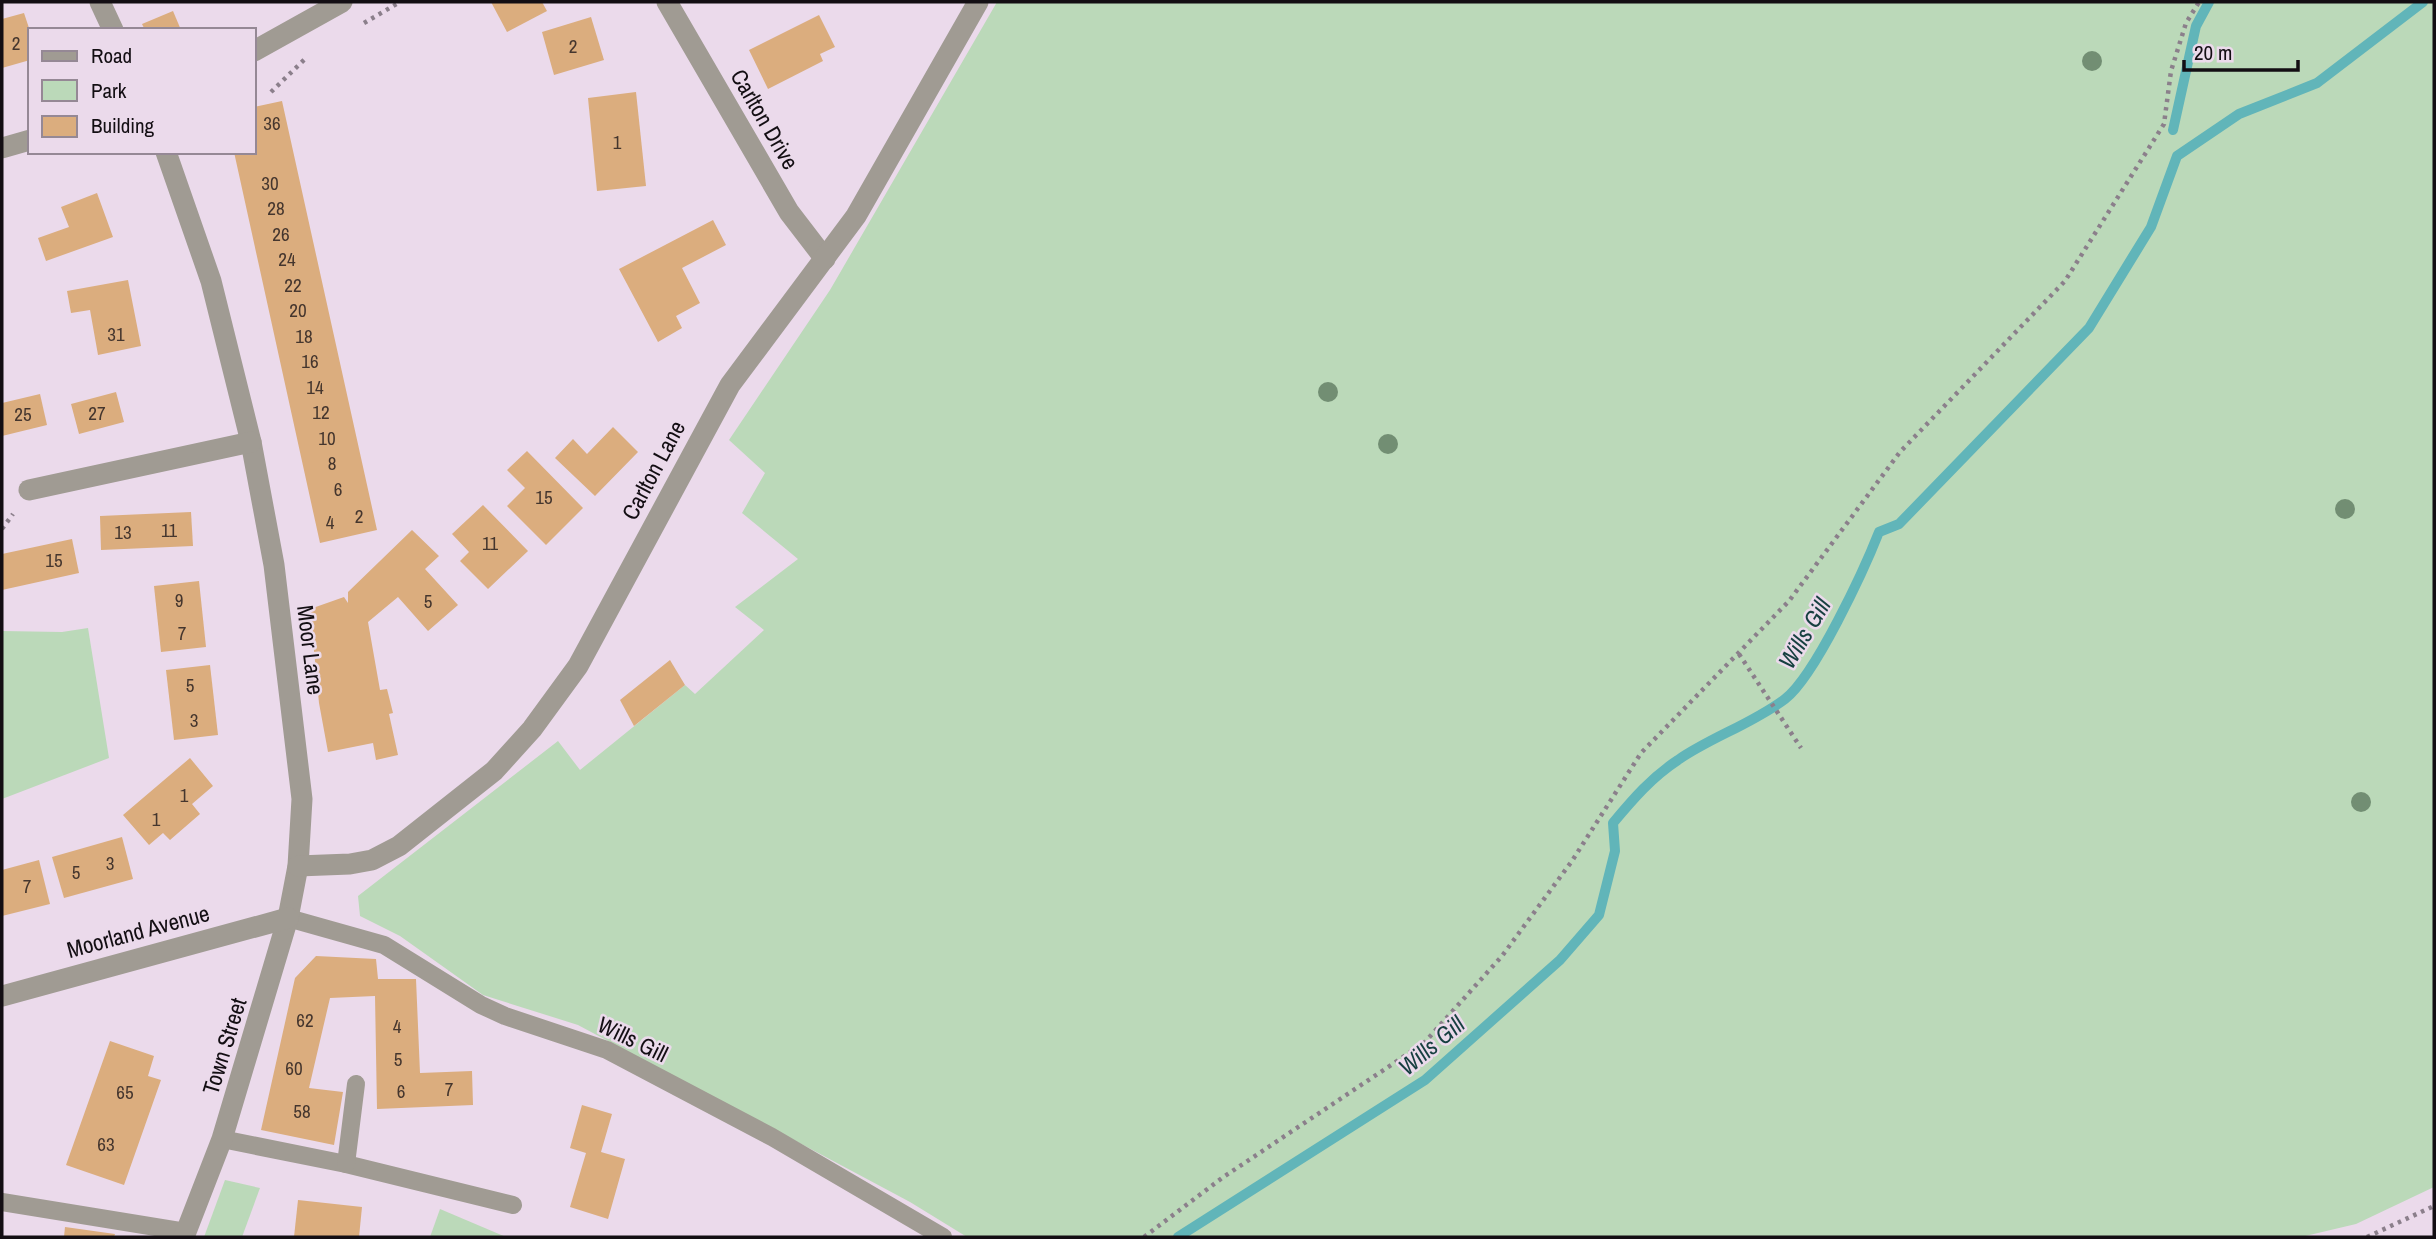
<svg xmlns="http://www.w3.org/2000/svg" width="2436" height="1239" font-family="'Archivo Narrow',sans-serif">
  <style>
    .green { fill: #bbd9b9 }
    .lines { fill: none; stroke-linecap: round; stroke-linejoin: round }
    .stream { stroke: #61b5b9; stroke-width: 10 }
    .building { fill: #dbad7e }
    .path { stroke: #8b7f8b; stroke-width: 4.5; stroke-dasharray: 3.5 5; stroke-linecap: butt }
    .lane { stroke: #a09b93; stroke-width: 18 }
    .street { stroke: #a09b93; stroke-width: 21 }
    .tree { fill: #728e73 }
    .labels { text-anchor: middle; dominant-baseline: central; stroke-width: 5; stroke-linejoin: round; paint-order: stroke }
    .number-label { font-size: 19px; fill: #45362e }
    .street-label { font-size: 23px; fill: #130e13; stroke: #ebdaeb }
    .water-label { font-size: 24px; font-style: italic; fill: #163f40; stroke: #ebdaeb }
  </style>
  <rect width="100%" height="100%" fill="#ebdaeb"/>
  <g class="green">
    <path d="M997 2H2434V1187L2356 1224 2301 1237H967L910 1202 578 1025 483 995 400 936 360 916 358 896 558 741 580 770 685 685 695 694 764 630 735 607 798 559 742 513 765 473 729 440 830 290Z"/>
    <path d="M88 628 109 758 2 799V631L62 632Z"/>
    <path d="M225 1180 260 1188 242 1237H204Z"/>
    <path d="M440 1209 506 1237H430Z"/>
  </g>
  <g class="lines">
    <g class="stream">
      <path d="M2173 130 2196 26 2209 2"/>
      <path d="M1178 1237 1425 1080 1560 960 1599 915 1615 851 1613 823C1633 799 1652 777 1678 760 1711 737 1752 724 1785 699 1815 676 1864 570 1879 532L1899 524 2089 328 2151 227 2177 156 2239 114 2317 83 2423 2"/>
    </g>
  </g>
  <g class="building">
    <path d="M491 2H542L547 11 507 32Z"/>
    <path d="M173 11 181 30H145L142 24Z"/>
    <path d="M24 13 30 31V60L2 68V19Z"/>
    <path d="M819 15 835 47 820 54 823 61 768 89 749 50Z"/>
    <path d="M591 17 604 60 554 75 542 32Z"/>
    <path d="M636 92 646 186 597 191 588 98Z"/>
    <path d="M282 101 377 530 320 543 234 152H254V107Z"/>
    <path d="M97 193 113 237 46 261 38 238 69 227 61 207Z"/>
    <path d="M713 220 726 245 682 268 700 303 676 316 682 328 658 342 619 269Z"/>
    <path d="M128 280 141 346 98 355 90 310 71 313 67 291Z"/>
    <path d="M116 392 124 422 79 434 71 404Z"/>
    <path d="M40 394 47 425 2 436V403Z"/>
    <path d="M613 427 638 452 595 496 555 458 573 439 587 454Z"/>
    <path d="M527 451 583 508 546 545 507 506 525 488 507 470Z"/>
    <path d="M483 505 528 551 488 589 460 561 469 552 452 534Z"/>
    <path d="M191 512 193 546 101 550 100 516Z"/>
    <path d="M412 530 439 556 425 569 458 605 428 631 398 597 368 622 380 690 387 689 393 713 389 714 398 755 376 760 373 743 328 752 319 703 310 609 344 597 348 603V592Z"/>
    <path d="M72 539 79 573 2 590V554Z"/>
    <path d="M199 581 206 647 161 652 154 586Z"/>
    <path d="M670 660 685 685 634 726 620 700Z"/>
    <path d="M210 665 218 735 174 740 166 670Z"/>
    <path d="M190 758 213 786 192 804 200 814 170 840 163 833 149 845 123 815Z"/>
    <path d="M122 837 133 879 64 898 52 857Z"/>
    <path d="M39 860 50 904 2 916V870Z"/>
    <path d="M316 956 376 959 378 979H416L420 1073 472 1071 473 1105 377 1109 375 996 330 998 309 1088 343 1092 334 1145 261 1130 295 978Z"/>
    <path d="M110 1041 154 1056 148 1076 161 1080 124 1185 66 1165Z"/>
    <path d="M582 1105 612 1114 601 1152 625 1159 608 1219 570 1207 586 1153 570 1148Z"/>
    <path d="M298 1200 362 1207 359 1237H294Z"/>
    <path d="M65 1227 115 1234 114 1237H64Z"/>
  </g>
  <g class="lines">
    <g class="path">
      <path d="M364 23 400 2"/>
      <path d="M271 92 306 58"/>
      <path d="M2 529 13 514"/>
      <path d="M1739 654 1801 748"/>
      <path d="M1144 1237 1222 1178 1424 1043 1502 956 1572 861 1641 753 1789 601 1900 452 2065 281 2164 124 2171 71 2186 23 2199 2"/>
      <path d="M2367 1237 2434 1206"/>
    </g>
    <g class="lane">
      <path d="M288 918 384 945 481 1005 505 1016 607 1050 772 1137 943 1237"/>
      <path d="M222 1139 346 1164 513 1205"/>
      <path d="M346 1164 356 1084"/>
      <path d="M2 1202 186 1232"/>
    </g>
    <g class="street">
      <path d="M100 2 113 30"/>
      <path d="M667 2 789 212 825 259"/>
      <path d="M254 51 342 2"/>
      <path d="M2 148 30 140"/>
      <path d="M166 152 211 281 251 442 274 565 302 799 298 866 288 918 222 1139 184 1237"/>
      <path d="M29 490 251 442"/>
      <path d="M298 866 350 864 372 860 399 846 494 771 532 729 578 666 730 385 856 216 978 2"/>
      <path d="M2 996 288 918"/>
    </g>
  </g>
  <g class="tree">
    <circle cx="2092" cy="61" r="10"/>
    <circle cx="1328" cy="392" r="10"/>
    <circle cx="1388" cy="444" r="10"/>
    <circle cx="2345" cy="509" r="10"/>
    <circle cx="2361" cy="802" r="10"/>
  </g>
  <g class="labels">
    <g class="number-label">
      <text x="16" y="43">2</text>
      <text x="573" y="46">2</text>
      <text x="272" y="123">36</text>
      <text x="617" y="142">1</text>
      <text x="270" y="183">30</text>
      <text x="276" y="208">28</text>
      <text x="281" y="234">26</text>
      <text x="287" y="259">24</text>
      <text x="293" y="285">22</text>
      <text x="298" y="310">20</text>
      <text x="116" y="334">31</text>
      <text x="304" y="336">18</text>
      <text x="310" y="361">16</text>
      <text x="315" y="387">14</text>
      <text x="321" y="412">12</text>
      <text x="97" y="413">27</text>
      <text x="23" y="414">25</text>
      <text x="327" y="438">10</text>
      <text x="332" y="463">8</text>
      <text x="338" y="489">6</text>
      <text x="544" y="497">15</text>
      <text x="359" y="516">2</text>
      <text x="330" y="522">4</text>
      <text x="169" y="530">11</text>
      <text x="123" y="532">13</text>
      <text x="490" y="543">11</text>
      <text x="54" y="560">15</text>
      <text x="179" y="600">9</text>
      <text x="428" y="601">5</text>
      <text x="182" y="633">7</text>
      <text x="190" y="685">5</text>
      <text x="194" y="720">3</text>
      <text x="184" y="795">1</text>
      <text x="156" y="819">1</text>
      <text x="110" y="863">3</text>
      <text x="76" y="872">5</text>
      <text x="27" y="886">7</text>
      <text x="305" y="1020">62</text>
      <text x="397" y="1026">4</text>
      <text x="398" y="1059">5</text>
      <text x="294" y="1068">60</text>
      <text x="449" y="1089">7</text>
      <text x="401" y="1091">6</text>
      <text x="125" y="1092">65</text>
      <text x="302" y="1111">58</text>
      <text x="106" y="1144">63</text>
    </g>
    <g class="street-label">
      <text transform="translate(765 119) rotate(60)">Carlton Drive</text>
      <text transform="translate(653 470) rotate(-62)">Carlton Lane</text>
      <text transform="translate(311 650) rotate(83)">Moor Lane</text>
      <text transform="translate(138 931) rotate(-15)">Moorland Avenue</text>
      <text transform="translate(633 1039) rotate(26)">Wills Gill</text>
      <text transform="translate(224 1046) rotate(-73)">Town Street</text>
    </g>
    <g class="water-label">
      <text transform="translate(1804 633) rotate(-59)">Wills Gill</text>
      <text transform="translate(1431 1045) rotate(-40)">Wills Gill</text>
    </g>
  </g>
  <rect width="2436" height="1239" fill="none" stroke="#130e13" stroke-width="7"/>
  <rect x="28" y="28" width="228" height="126" fill="#ebdaeb" stroke="#958895" stroke-width="2"/>
  <rect x="42" y="51" width="35" height="10" fill="#a09b93" stroke="#958895" stroke-width="2"/>
  <text x="91" y="63" font-size="21" fill="#130e13">Road</text>
  <rect x="42" y="80" width="35" height="21" fill="#bbd9b9" stroke="#958895" stroke-width="2"/>
  <text x="91" y="98" font-size="21" fill="#130e13">Park</text>
  <rect x="42" y="116" width="35" height="21" fill="#dbad7e" stroke="#958895" stroke-width="2"/>
  <text x="91" y="133" font-size="21" fill="#130e13">Building</text>
  <path d="M2184 60v10h114v-10" fill="none" stroke="#130e13" stroke-width="3.5"/>
  <text x="2194" y="60" font-size="21" fill="#130e13" stroke="#ebdaeb" stroke-width="5" paint-order="stroke">20 m</text>
</svg>
